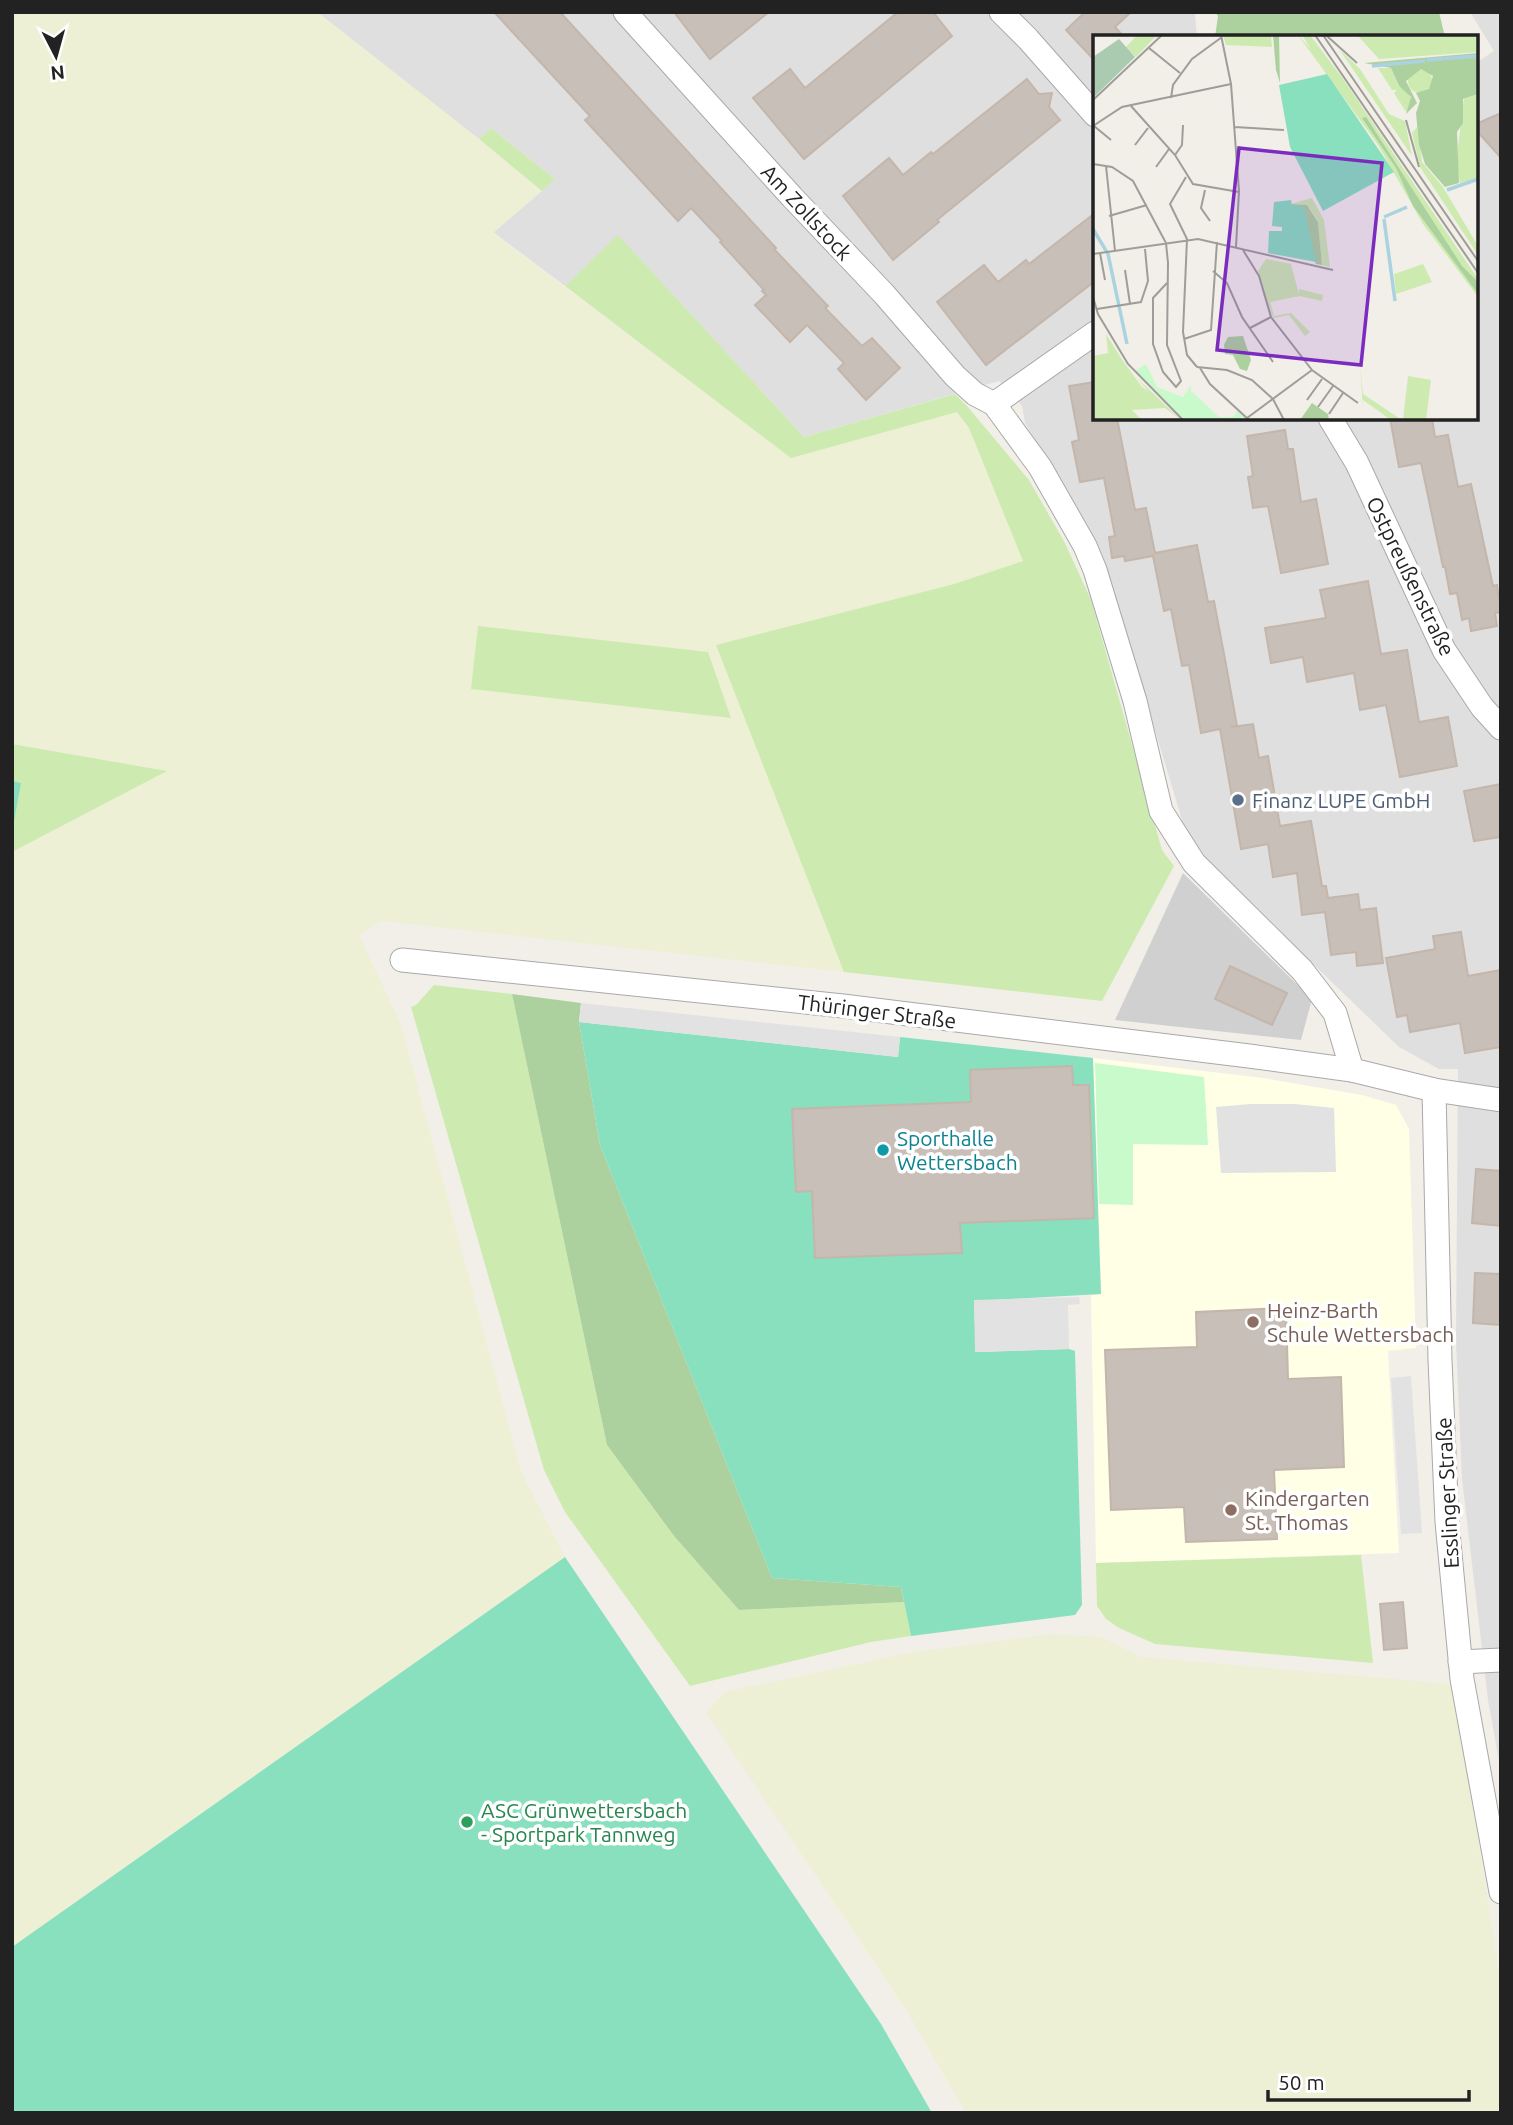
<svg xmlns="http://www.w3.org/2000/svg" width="1513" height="2125" font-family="Ubuntu,sans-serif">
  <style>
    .residential { fill: #e0dfdf }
    .education { fill: #ffffe5 }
    .religious { fill: #d0d0d0 }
    .farmland { fill: #eef0d5 }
    .grass { fill: #cdebb0 }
    .forest { fill: #add19e }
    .park { fill: #c8facc }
    .pitch { fill: #88e0be }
    .parking { fill: #e2e2e2 }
    .building { fill: #c7bfb8; stroke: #c4b6ab; stroke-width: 2 }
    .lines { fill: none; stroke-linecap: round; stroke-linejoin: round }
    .street-casing { stroke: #a9a9a9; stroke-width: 25 }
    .street { stroke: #fff; stroke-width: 23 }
    .service-dot { fill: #5c6f8a; stroke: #fff; stroke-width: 2.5 }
    .culture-dot { fill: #0f9aa8; stroke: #fff; stroke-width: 2.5 }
    .education-dot { fill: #8d6e63; stroke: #fff; stroke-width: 2.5 }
    .leisure-dot { fill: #2e9e5b; stroke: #fff; stroke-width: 2.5 }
    .labels { text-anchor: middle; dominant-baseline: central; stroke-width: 7; stroke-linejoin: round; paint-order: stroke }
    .street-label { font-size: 21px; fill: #222; stroke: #fff }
    .service-label { font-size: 21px; fill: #4e5e75; stroke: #fff; text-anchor: start }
    .culture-label { font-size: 21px; fill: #0d838f; stroke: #fff; text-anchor: start }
    .education-label { font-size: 21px; fill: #785e54; stroke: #fff; text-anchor: start }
    .leisure-label { font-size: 21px; fill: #27864d; stroke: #fff; text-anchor: start }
    .inset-river { fill: none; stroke: #aad3df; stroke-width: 3.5 }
    .inset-road { fill: none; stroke: #9f9d99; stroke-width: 2 }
    .view { fill: #7b2cbf; fill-opacity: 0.15; stroke: #7b2cbf; stroke-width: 3.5 }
    .inset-edge { fill: none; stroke: #222; stroke-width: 3.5 }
  </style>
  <rect width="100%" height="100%" fill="#f2efe9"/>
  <path class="residential" d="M317 12H1195L1197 37H1095V418H1476V63L1494 51 1470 12H1501V1772L1488 1700 1462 1479 1456 1342 1458 1069H1439L1399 1047 1214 868 1185 830 1109 577 1082 519 1025 423 1022 406 999 381 804 437 618 236 565 286 493 232 555 179 491 128 479 139Z"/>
  <path class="education" d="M1093 1058 1263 1078 1362 1095 1396 1105 1409 1129 1416 1348 1388 1351 1399 1553 1096 1563 1091 1295 1101 1294Z"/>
  <path class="religious" d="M1183 873 1312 999 1301 1040 1115 1020Z"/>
  <g class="farmland">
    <path d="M12 12H317L479 139 542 191 493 233 791 457 956 411 969 428 1024 561 954 584 717 645 844 972 381 921 359 935 401 1024 521 1471 565 1557 12 1947V852L166 771 12 744Z"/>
    <path d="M1053 1634 1102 1637 1141 1657 1453 1684 1501 1983V2113H966L906 2010 706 1712 724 1692 914 1652Z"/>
  </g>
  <g class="grass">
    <path d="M491 128 555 179 542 191 479 139Z"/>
    <path d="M618 235 804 437 955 394 967 406 1029 480 1065 543 1091 600 1162 850 1174 866 1102 1001 844 972 716 645 954 584 1023 561 969 428 957 412 791 458 565 286Z"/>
    <path d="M478 626 708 652 731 718 471 689Z"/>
    <path d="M12 744 167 771 12 852Z"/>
    <path d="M434 985 512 994 607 1445 674 1536 739 1610 904 1602 911 1636 871 1642 690 1686 565 1512 544 1470 411 1007 416 1005Z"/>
    <path d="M1361 1555 1373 1663 1155 1644 1119 1628 1106 1619 1097 1606 1096 1563Z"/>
  </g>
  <g class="forest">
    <path d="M1215 12H1439L1445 37H1215L1218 16Z"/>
    <path d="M512 994 581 1003 579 1022 600 1145 772 1578 901 1587 904 1602 739 1610 674 1536 607 1445Z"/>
  </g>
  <path class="park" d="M1095 1063 1204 1077 1208 1145 1133 1144V1205L1099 1204Z"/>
  <g class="pitch">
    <path d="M12 781 21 783 12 832Z"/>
    <path d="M579 1022 898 1057 900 1037 1093 1058 1101 1294 974 1301 976 1352 1069 1349 1075 1351 1082 1605 1075 1615 911 1636 901 1587 772 1578 600 1145Z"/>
    <path d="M565 1557 881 2024 932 2113H12V1947Z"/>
  </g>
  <g class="parking">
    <path d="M581 1003 900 1037 898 1057 579 1022Z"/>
    <path d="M1251 1104H1295L1334 1108 1336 1172 1221 1173 1216 1107Z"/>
    <path d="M1079 1297 1080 1304 1068 1305 1069 1349 975 1352 974 1300Z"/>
    <path d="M1411 1376 1422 1533 1401 1534 1391 1378Z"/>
  </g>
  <g class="building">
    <path d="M494 12H560L776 248 774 249 828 306 825 308 862 346 872 338 900 368 866 400 838 369 844 363 807 325 790 342 755 305 766 295 762 291 764 290 720 242 722 241 691 208 678 221 585 120 590 116Z"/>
    <path d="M674 12H769L710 59Z"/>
    <path d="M898 12H933L952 36 804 159 753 98 790 69 805 88Z"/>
    <path d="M1085 12H1131L1115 27 1124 37H1095V61L1066 30Z"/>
    <path d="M1027 79 1039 94 1052 93 1049 107 1060 120 937 220 939 222 893 260 843 196 889 158 903 175 931 152 933 154Z"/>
    <path d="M1501 113V158L1476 130V124Z"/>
    <path d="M1095 213V281L986 365 937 302 984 265 998 282 1026 260 1029 264Z"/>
    <path d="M1095 382V418H1117L1135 510 1146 508 1155 553 1197 545 1208 602 1214 601 1227 670 1237 726 1231 727 1253 724 1259 758 1268 756 1280 826 1311 821 1322 886H1326L1328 898 1358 894 1360 910 1376 908 1383 963 1357 966 1356 952 1331 955 1325 912 1302 915 1297 873 1273 877 1268 844 1241 849 1220 729 1201 733 1189 665 1182 666 1171 609 1164 611 1153 556 1125 561 1124 556 1112 558 1109 537 1115 536 1104 478 1080 482 1072 442 1079 440 1069 386Z"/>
    <path d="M1390 418H1432L1435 437 1448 435 1458 487 1471 484 1493 586 1497 585 1501 612 1495 613 1497 626 1471 631 1469 618 1462 620 1457 593 1450 594 1445 567H1443L1421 463 1399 467Z"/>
    <path d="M1285 430 1288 449H1293L1301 502 1316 499 1328 564 1281 573 1268 506 1253 508 1248 477 1253 476 1247 436Z"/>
    <path d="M1368 581 1381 654 1407 650 1419 722 1448 717 1457 766 1400 777 1386 705 1360 710 1354 673 1307 682 1303 657 1271 663 1265 628 1326 618 1320 590Z"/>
    <path d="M1501 784V837L1474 841 1464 791Z"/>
    <path d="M1461 932 1468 976 1501 970V1047L1465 1053 1460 1023 1410 1032 1407 1015 1397 1017 1386 958 1435 949 1433 936Z"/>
    <path d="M1230 966 1287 993 1272 1025 1215 999Z"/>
    <path d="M1072 1066 1073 1085H1089L1094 1218 960 1223 962 1253 815 1258 812 1191 796 1192 792 1109 971 1102 970 1070Z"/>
    <path d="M1476 1169 1501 1171V1226L1472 1223Z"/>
    <path d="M1475 1273 1501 1274V1325L1473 1323Z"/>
    <path d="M1286 1308 1288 1379 1341 1377 1344 1467 1274 1470 1277 1539 1186 1542 1184 1507 1111 1510 1105 1350 1197 1347 1196 1312Z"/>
    <path d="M1403 1602 1407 1648 1384 1650 1380 1604Z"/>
  </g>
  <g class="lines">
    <defs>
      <g id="street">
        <path d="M625 12 792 197 884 294 955 376 975 394 994 404 1040 467 1085 546 1095 570 1135 701 1161 811 1194 863 1302 970 1335 1013 1352 1070"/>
        <path d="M1001 12 1028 39 1095 115"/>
        <path d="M994 404 1095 333"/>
        <path d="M1330 418 1357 463 1444 650 1482 707 1501 728"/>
        <path d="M402 960 843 1006 1249 1056 1352 1070 1434 1090 1501 1100"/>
        <path d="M1434 1090 1440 1360 1447 1522 1462 1679 1501 1892"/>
        <path d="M1460 1662 1501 1660"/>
      </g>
    </defs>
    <use href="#street" class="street-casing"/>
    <use href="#street" class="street"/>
  </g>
  <circle class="service-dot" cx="1238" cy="800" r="7"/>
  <circle class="culture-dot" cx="883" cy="1150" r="7"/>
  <g class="education-dot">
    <circle cx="1253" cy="1322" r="7"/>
    <circle cx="1231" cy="1510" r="7"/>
  </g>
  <circle class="leisure-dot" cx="467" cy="1822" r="7"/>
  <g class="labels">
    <g class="street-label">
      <text transform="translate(807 212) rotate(47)">Am Zollstock</text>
      <text transform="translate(1411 576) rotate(64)">Ostpreußenstraße</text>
      <text transform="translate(877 1011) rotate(7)">Thüringer Straße</text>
      <text transform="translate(1447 1493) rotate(-93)">Esslinger Straße</text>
    </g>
    <g class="service-label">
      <text x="1252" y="800">Finanz LUPE GmbH</text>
    </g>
    <g class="culture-label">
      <text x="897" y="1138">Sporthalle<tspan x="897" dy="24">Wettersbach</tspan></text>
    </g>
    <g class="education-label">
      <text x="1267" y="1310">Heinz-Barth<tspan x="1267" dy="24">Schule Wettersbach</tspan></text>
      <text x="1245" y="1498">Kindergarten<tspan x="1245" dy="24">St. Thomas</tspan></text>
    </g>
    <g class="leisure-label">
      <text x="481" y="1810">ASC Grünwettersbach<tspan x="481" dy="24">- Sportpark Tannweg</tspan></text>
    </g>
  </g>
  <g transform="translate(1093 35)">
    <rect width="385" height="385" fill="#f2efe9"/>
    <path d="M44 0H64L43 22 33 12ZM130 0H178L179 12 133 10ZM205 0 218 14 209 0H217L251 45 385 244V262L330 189 285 110ZM264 0H385V17L286 24ZM246 14 267 34 296 79 312 86 319 121ZM285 33H298L306 52 314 54 319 67 313 77 301 58 304 55H299ZM315 46a12 12 0 1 1 24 0a12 12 0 1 1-24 0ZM385 59V143L367 148 363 128 371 64ZM324 92 329 127 350 152 385 211V220L327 132 319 98ZM219 163 231 185 237 232 229 230 225 186 219 177 214 170 198 169ZM173 224 198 229 206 259V254L230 260 229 266 207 261 177 267 181 281 198 278 217 297 212 301 196 280 181 283 175 274 165 236ZM330 229 339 247 303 259 301 239ZM13 299 28 323 49 352 55 356 43 342 88 385 72 373 39 375 49 385H0V321L15 318ZM267 332 270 359 309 385H298L270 365V372L289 385 270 372ZM315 341 338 345 333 385H310Z" fill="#cdebb0"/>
    <path d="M180 0H186L187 48 183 35ZM385 18V59L370 64V88L364 97 366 148 352 152 332 129 326 110 323 78 327 66 323 58 336 54 340 41 328 34 313 46 324 68 313 79 318 62 306 51 298 33 271 28ZM273 82 369 231 385 247V259L320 171 303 133 269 83ZM198 169 214 170 225 187 229 230 223 229ZM150 301 158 325 154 336 147 334 140 320 132 319 131 310 135 302ZM219 368 235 379 236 385H207Z" fill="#add19e"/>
    <path d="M26 4 42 22 0 63V22Z" fill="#aacbaf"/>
    <path d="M53 329 64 352 90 362 98 350V356L126 382H140L144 376 155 385H92L42 336Z" fill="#c8facc"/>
    <path d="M234 39 301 137 230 176 197 112 186 50ZM198 165 199 170 211 172 223 227 175 218 176 196H189V192L179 191 181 167Z" fill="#88e0be"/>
    <path class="inset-river" d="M334 25 385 21M279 31 332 26M354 155 385 144M291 182 314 172M291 184 302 266M0 194 15 219 34 309"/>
    <path class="inset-road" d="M128 0 138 49 146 156 143 212M222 0 385 238M230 0 385 226M234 1 264 28M56 13 87 38M78 63 80 50 99 24 129 2M0 65 69 0M38 71 82 120 100 149 146 157M313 85 326 132M0 91 29 72 138 49M1 91 18 105M142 92 191 95M42 110 55 93M82 120 89 110 90 90M0 129 19 132 40 146 73 208 75 228 74 310 88 346 83 352 70 337 60 309V263L74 248M13 131 22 216M63 132 76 114M93 142 77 169 94 204 90 297 94 320 104 332M112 155 108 173 117 186M16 181 54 170M150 215 166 241 178 282 219 335 265 368M7 218 12 245M0 219 105 204 240 235M32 235 37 269M120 236 134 248 149 282 180 327M0 262 5 279 35 329 90 385M4 274 48 267 55 246 52 214M157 293 178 282M91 304 118 295 124 207M104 332 134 335 159 345 180 364 191 385M107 333 117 349 156 385M214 365 229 344M225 372 240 351M236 379 250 358M154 383 219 335"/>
    <path class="view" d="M146 113 289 128 268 330 124 315Z"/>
    <rect width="385" height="385" class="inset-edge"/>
  </g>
  <rect width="1513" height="2125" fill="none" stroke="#222222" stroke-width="28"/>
  <g transform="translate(56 56) rotate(174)" stroke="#ffffff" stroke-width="5" paint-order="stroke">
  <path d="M0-5L12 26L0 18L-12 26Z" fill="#222222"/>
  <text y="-10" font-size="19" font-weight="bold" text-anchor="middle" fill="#222222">N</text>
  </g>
  <path d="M1268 2090v10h201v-10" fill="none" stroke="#222222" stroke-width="3.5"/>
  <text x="1278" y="2090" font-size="21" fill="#222222" stroke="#ffffff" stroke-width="5" paint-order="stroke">50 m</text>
</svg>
